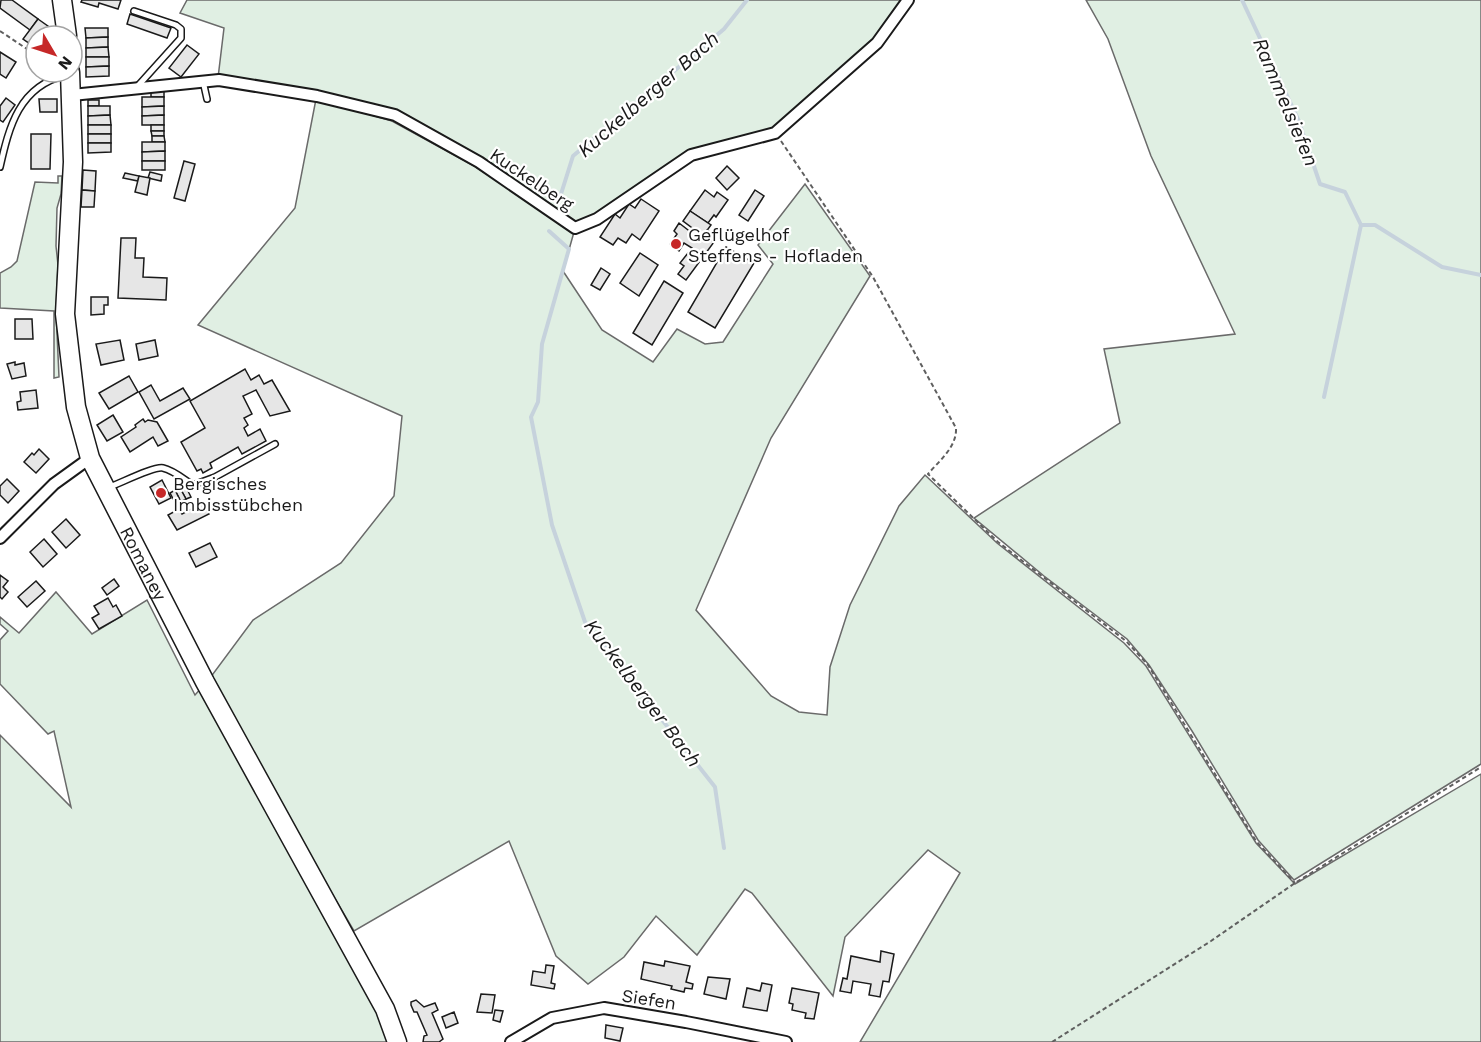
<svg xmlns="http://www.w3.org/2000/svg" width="1481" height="1042" font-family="'Work Sans',sans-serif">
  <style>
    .green { fill: #e0efe3; stroke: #6a6a6a; stroke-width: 1.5 }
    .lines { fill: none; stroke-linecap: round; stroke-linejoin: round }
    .stream { stroke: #c6d2dc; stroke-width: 4 }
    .building { fill: #e6e6e6; stroke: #1a1a1a; stroke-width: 1.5 }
    .service-casing { stroke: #1a1a1a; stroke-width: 8 }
    .minor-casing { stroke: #1a1a1a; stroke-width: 14 }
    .primary-casing { stroke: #1a1a1a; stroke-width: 21 }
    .path { stroke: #5f5f5f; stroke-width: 2; stroke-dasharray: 4.5 3; stroke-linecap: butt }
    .service { stroke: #fff; stroke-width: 5 }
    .minor { stroke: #fff; stroke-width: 10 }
    .primary { stroke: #fff; stroke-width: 18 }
    .poi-dot { fill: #c62828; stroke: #fff; stroke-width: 2 }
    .labels { text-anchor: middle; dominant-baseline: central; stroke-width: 4.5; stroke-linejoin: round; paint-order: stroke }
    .street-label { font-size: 18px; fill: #1a1a1a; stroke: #fff }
    .poi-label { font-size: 18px; fill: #1a1a1a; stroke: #fff; text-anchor: start }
    .water-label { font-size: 20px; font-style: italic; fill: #1a1a1a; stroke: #fff }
  </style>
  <rect width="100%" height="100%" fill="#fff"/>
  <g class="green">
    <path d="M187 0H906L876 42 771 134 688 153 594 218 572 224 394 117 218 78 224 28 180 13Z"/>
    <path d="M1086 0H1481V764L1294 880 1258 840 1192 731 1149 665 1127 639 1044 576 974 518 1120 423 1104 349 1235 334 1151 156 1108 39Z"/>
    <path d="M316 99 392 121 476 167 574 232 563 271 602 330 653 362 677 329 705 344 723 342 773 264 758 245 805 184 870 276 771 438 696 610 771 696 799 712 827 715 830 667 850 605 899 506 925 475 997 543 1124 643 1146 666 1256 843 1295 884 1481 774V1042H860L960 873 928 850 845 937 833 996 752 893 745 889 697 955 656 916 624 957 588 984 556 956 509 841 354 931 207 682 253 620 341 563 394 496 402 416 198 325 295 208Z"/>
    <path d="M58 176H62L61 194 57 208 56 246 58 265 56 311 59 377 54 378V311L0 308V273L11 267 17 261 35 182 58 183Z"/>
    <path d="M56 592 92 634 147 600 195 695 203 686 378 1009 388 1042H0V735L71 807 54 731 48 734 0 684V640L8 631 0 624V617L19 633Z"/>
  </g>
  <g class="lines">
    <g class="stream">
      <path d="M1242 0 1298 119 1320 184 1345 192 1361 225 1324 397"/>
      <path d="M561 194 573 156 724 29 747 0"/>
      <path d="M1361 225H1375L1442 267 1481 275"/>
      <path d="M549 231 569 249 542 344 538 402 531 417 552 525 585 622 715 787 724 848"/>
    </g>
  </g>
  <g class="building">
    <path d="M1 0H12L38 19 30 30 0 8Z"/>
    <path d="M82 0H121L118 9 99 3 98 7 81 2Z"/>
    <path d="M130 14 171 28 167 38 127 24Z"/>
    <path d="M38 19 52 29 47 36H36V48L23 39Z"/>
    <path d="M85 28H108V37L86 38Z"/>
    <path d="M108 37V47L86 48V38Z"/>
    <path d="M187 45 199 54 181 77 169 68Z"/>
    <path d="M108 47 109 57H86V48Z"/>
    <path d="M0 52 16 62 6 78 0 74Z"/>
    <path d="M86 57H109V66L86 67Z"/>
    <path d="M109 66V76L86 77V67Z"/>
    <rect x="151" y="91" width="13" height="6"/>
    <path d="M142 97H164V106L142 107Z"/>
    <path d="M6 98 15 105 3 122 0 120V106Z"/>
    <path d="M39 99H57V112H40Z"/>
    <rect x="88" y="100" width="11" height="6"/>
    <path d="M88 106H110V115L88 116Z"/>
    <path d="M164 106V115L142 116V107Z"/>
    <path d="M110 115 111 125H88V116Z"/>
    <path d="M164 115V125H142V116Z"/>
    <rect x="88" y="125" width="23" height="9"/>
    <rect x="151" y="125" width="13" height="6"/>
    <path d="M151 131H164V136H152Z"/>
    <path d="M31 134H51L50 169H31Z"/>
    <rect x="88" y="134" width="23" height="9"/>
    <path d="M152 136H164L165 142H152Z"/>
    <path d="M142 142H165V151L142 152Z"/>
    <path d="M88 143H111V152L88 153Z"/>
    <path d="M165 151V161H142V152Z"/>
    <rect x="142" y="161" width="23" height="9"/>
    <path d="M184 161 195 164 185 201 174 198Z"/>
    <path d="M727 166 739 178 727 190 716 178Z"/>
    <path d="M83 170 96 171 95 191 82 190Z"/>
    <path d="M150 172 162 175 161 181 148 178Z"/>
    <path d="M125 173 139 176 138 181 123 178Z"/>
    <path d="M139 176 150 178 147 195 135 192Z"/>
    <path d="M82 190 95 191 94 207H81Z"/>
    <path d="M705 190 714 197 717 192 728 200 716 217 714 215 708 223 690 211Z"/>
    <path d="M755 190 764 196 748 221 739 215Z"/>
    <path d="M641 199 659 211 640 240 632 234 626 243 618 238 613 245 600 237 615 214 620 218 629 204 635 208Z"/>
    <path d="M690 211 711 225 703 236 683 221Z"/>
    <path d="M679 223 692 233 694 230 703 236 707 230 714 235 711 240 714 242 686 280 678 274 684 266 680 263 692 248 684 243 679 251 670 244 677 234 674 231Z"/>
    <path d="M121 238H136L135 258H144L143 277 167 278 166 300 118 298Z"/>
    <path d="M726 247 754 263 715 328 688 312Z"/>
    <path d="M640 253 658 265 639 296 620 283Z"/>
    <path d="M601 268 610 274 600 290 591 285Z"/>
    <path d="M664 281 683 293 652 345 633 333Z"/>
    <path d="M91 297H108V305H104V314L91 315Z"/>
    <path d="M15 319H32L33 339H15Z"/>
    <path d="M120 340 124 360 101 365 96 344Z"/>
    <path d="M155 340 158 356 139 360 136 344Z"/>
    <path d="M15 362V365L24 363 26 376 12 379 7 364Z"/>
    <path d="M245 369 251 380 259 375 264 384 272 380 290 411 270 416 256 390 243 396 252 414 244 418 248 425 244 428 248 436 260 429 266 441 242 454 238 447 210 463 212 468 203 473 201 469 197 471 181 442 205 428 190 401Z"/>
    <path d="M129 376 138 392 109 409 99 393Z"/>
    <path d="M151 385 160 401 183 388 190 399 154 419 139 392Z"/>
    <path d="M36 390 38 408 18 410 17 402 21 401 20 392Z"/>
    <path d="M113 415 123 432 107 441 97 425Z"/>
    <path d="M143 419 145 422 148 420 157 422 168 441 158 446 153 437 130 452 121 437 136 427 135 425Z"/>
    <path d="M39 449 49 459 36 473 24 462 32 453 34 455Z"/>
    <path d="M7 479 19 491 8 503 0 495V486Z"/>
    <path d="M162 480 171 498 159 504 150 487Z"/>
    <path d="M185 485 191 497 186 499 180 488Z"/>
    <path d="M180 488 186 499 181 502 175 490Z"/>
    <path d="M175 490 181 502 176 504 170 493Z"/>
    <path d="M203 503 209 514 177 530 168 515 179 509 182 514Z"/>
    <path d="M66 519 80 535 66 548 52 532Z"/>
    <path d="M44 539 57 554 43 567 30 552Z"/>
    <path d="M210 543 217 557 196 567 189 553Z"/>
    <path d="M0 575 8 581 3 587 8 592 2 599 0 597Z"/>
    <path d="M114 579 119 586 107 595 102 588Z"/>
    <path d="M36 581 45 591 27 607 18 597Z"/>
    <path d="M108 598 113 607 116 605 122 616 99 629 92 618 99 614 94 606Z"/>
    <path d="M881 951 894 954 889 982 883 981 880 997 869 995 871 984 853 981 851 993 840 991 843 978 847 979 851 956 880 962Z"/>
    <path d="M665 961 690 966 686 982 693 984 692 989 685 988 684 992 671 989 672 986 641 979 644 962 664 966Z"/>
    <path d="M546 965 554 966 551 983 555 984 554 989 531 985 533 971 545 973Z"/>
    <path d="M708 977 730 979 726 999 704 994Z"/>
    <path d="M762 983 772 985 767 1011 743 1007 747 988 760 991Z"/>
    <path d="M792 988 819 993 814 1019 805 1018 806 1013 792 1010 793 1004 789 1003Z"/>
    <path d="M481 994 495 995 492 1013 477 1012Z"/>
    <path d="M416 1000 424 1007 435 1003 438 1010 432 1013 443 1039 439 1042H423L424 1036 427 1035 417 1012H414L411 1005V1002Z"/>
    <path d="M495 1010 503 1011 500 1022 493 1020Z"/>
    <path d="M454 1012 458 1023 446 1028 442 1017Z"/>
    <path d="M606 1025 623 1028 620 1041 605 1038Z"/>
  </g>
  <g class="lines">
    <defs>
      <g id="service">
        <path d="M134 11 176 25 181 29V38L136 88"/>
        <path d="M203 81 207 99"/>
        <path d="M0 167C9 127 19 86 66 75"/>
        <path d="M107 488C119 484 154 466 163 468 173 470 185 480 193 485L215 477 275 444"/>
      </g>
      <g id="minor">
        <path d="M72 95 219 80 317 96 395 115 479 162 575 228 597 219 691 155 775 133 877 43 908 0"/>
        <path d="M0 538 54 484 90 458"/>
        <path d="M511 1042 552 1018 604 1008 686 1022 786 1042"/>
      </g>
      <g id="primary">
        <path d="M62 0 67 36"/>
        <path id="s1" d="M70 72 73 162 65 314 76 407 90 458 205 682 385 1009 397 1042"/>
      </g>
    </defs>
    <use href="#service" class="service-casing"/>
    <use href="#minor" class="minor-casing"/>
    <use href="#primary" class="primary-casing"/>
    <g class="path">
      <path d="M0 31 36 55"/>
      <path d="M781 141 873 277 956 428C957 447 939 461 928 474L998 542 1126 641 1148 665 1256 841 1295 883"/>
      <path d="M1052 1042 1211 941 1295 883 1481 767"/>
    </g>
    <use href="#service" class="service"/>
    <use href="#minor" class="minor"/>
    <use href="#primary" class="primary"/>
  </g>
  <g class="poi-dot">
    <circle cx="676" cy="244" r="6"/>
    <circle cx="161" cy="493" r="6"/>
  </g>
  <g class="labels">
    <g class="street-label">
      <text transform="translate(532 179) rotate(34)">Kuckelberg</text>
      <text stroke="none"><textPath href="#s1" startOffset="507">Romaney</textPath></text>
      <text transform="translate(649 999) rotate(9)">Siefen</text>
    </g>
    <g class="poi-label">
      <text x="688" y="234">Geflügelhof<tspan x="688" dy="21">Steffens - Hofladen</tspan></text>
      <text x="173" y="483">Bergisches<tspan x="173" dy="21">Imbisstübchen</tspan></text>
    </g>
    <g class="water-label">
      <text transform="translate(648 94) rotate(-41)">Kuckelberger Bach</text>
      <text transform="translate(1286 102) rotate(67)">Rammelsiefen</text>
      <text transform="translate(643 693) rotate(53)">Kuckelberger Bach</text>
    </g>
  </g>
  <g transform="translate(54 54) rotate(129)"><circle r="28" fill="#ffffff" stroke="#a3a3a3" stroke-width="1.5"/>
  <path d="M0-4.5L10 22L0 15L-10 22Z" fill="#c62828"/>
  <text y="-9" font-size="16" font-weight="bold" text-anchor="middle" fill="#1a1a1a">N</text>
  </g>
</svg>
